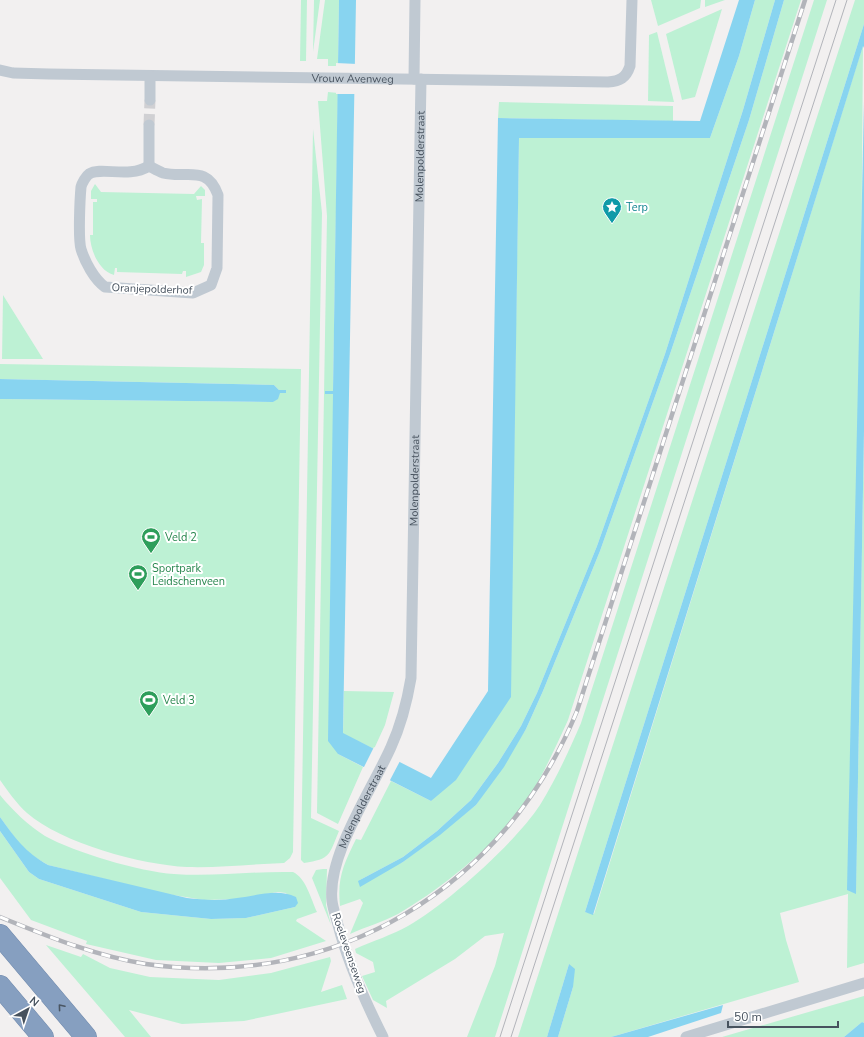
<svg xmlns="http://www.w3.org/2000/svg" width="864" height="1037" font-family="'Nunito Sans',sans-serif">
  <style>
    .green { fill: #bdf1d4 }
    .water { fill: #88d4f0 }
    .pier { fill: #f2f0f0 }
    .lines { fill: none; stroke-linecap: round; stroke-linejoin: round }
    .minor-tunnel { stroke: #d0d0d3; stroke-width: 11; stroke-dasharray: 11 5.5; stroke-linecap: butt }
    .motorway-casing { stroke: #718aac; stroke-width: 22 }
    .minor { stroke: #c0c9d2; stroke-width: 11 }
    .motorway { stroke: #869fc0; stroke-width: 21 }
    .tram { stroke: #b2b4ba; stroke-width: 1 }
    .rail-casing { stroke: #b2b4ba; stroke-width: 4.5 }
    .rail { stroke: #fff; stroke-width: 3; stroke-dasharray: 9; stroke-linecap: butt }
    .oneway { stroke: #4a5663 }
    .labels { text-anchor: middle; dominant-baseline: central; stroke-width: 4; stroke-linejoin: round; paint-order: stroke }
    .street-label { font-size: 11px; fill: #47525e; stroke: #fff }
    .culture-label { font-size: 11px; fill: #0d838f; stroke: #fff; text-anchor: start }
    .leisure-label { font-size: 11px; fill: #27864d; stroke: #fff; text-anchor: start }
  </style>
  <rect width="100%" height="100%" fill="#f2f0f0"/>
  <g class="green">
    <path d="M301 0H307L306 61H300Z"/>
    <path d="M314 0H320L313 52Z"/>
    <path d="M325 0H339L338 66H328V59H317Z"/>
    <path d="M651 0H701L700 8 658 26Z"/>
    <path d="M705 0H725L705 7Z"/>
    <path d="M755 0H775L743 110 665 354 597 546 537 693 521 726 498 763 471 800 437 831 403 857 358 881 403 862 476 805 526 729 543 691 600 551 669 357 749 120 784 0H801L568 720C556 746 545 771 530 796 501 841 444 887 398 914 383 922 365 927 350 934L363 903 360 899 340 906C337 877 344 864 356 839L361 840 391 781 431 801 510 697 519 138H710L739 56Z"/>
    <path d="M814 0H827L495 1037H467L495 966 504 933 485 936 455 959 386 1001 387 1008 373 1000 362 976 375 972 373 962 356 953 355 949C373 941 392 935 408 926 448 903 515 843 540 805 556 779 569 751 581 723Z"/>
    <path d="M855 0H864V24L585 912 594 914 863 45 856 893 864 431V963L847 968 848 894 780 913 786 940 799 982 611 1037H558L573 987 569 964 547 1037H518Z"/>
    <path d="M722 9 695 97 682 100 666 34Z"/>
    <path d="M657 32 674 102 648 101 649 35Z"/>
    <path d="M328 92 338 93 333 391H325V394H333L338 754 363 767 338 824 317 813 327 216 318 101H327Z"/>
    <path d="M499 102 673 106V121L498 118Z"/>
    <path d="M313 129 322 213 311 818 339 831C329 855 331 859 304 863L301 860Z"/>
    <path d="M95 184 101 192 194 194 201 186 205 190V196H196L197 200 202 199 201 243H204V265L201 272 186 277V271H183L182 274 117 272V268H115L114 275C99 271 90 250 90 235H93V202H97V199H91V191Z"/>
    <path d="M3 295 43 359H2Z"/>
    <path d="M0 364 301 369 293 852 290 858 284 863C252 864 219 868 187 867 142 865 61 843 27 813 16 803 8 791 0 780V399L273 402 279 390 274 385 0 379Z"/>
    <path d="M344 691 394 692 385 725 374 749 343 734Z"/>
    <path d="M0 795C13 811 28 825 45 836 74 852 140 872 174 874 213 877 253 871 293 872 306 878 311 899 317 912L297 919 296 921 326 941 271 958 219 963 156 960 86 944 87 941 31 920 0 878V831L29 872 39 879 141 912 211 919 246 918 295 907 286 893 278 892 236 899 204 900 161 893 48 865 33 856 20 845 0 817Z"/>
    <path d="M323 869H327L326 905 331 925 312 878 316 870Z"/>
    <path d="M46 945 81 957 83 954 110 968 150 977 219 980 271 973 330 957 331 961 321 992 342 985 347 999 244 1021 182 1024 129 1010 151 1037H125Z"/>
    <path d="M864 996V1023L862 1022 844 1037H722Z"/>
  </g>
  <g class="water">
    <path d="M339 0H356L343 733 431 778 488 691 498 118 700 121 739 0H755L739 56 710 138H519L511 697 456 780 431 801 338 754 328 741 333 394H325V391H333Z"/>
    <path d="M775 0H784L749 120 669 357 600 551 543 691 526 729 504 767 476 805 440 835 403 862 360 887 358 881 403 857 437 831 471 800 498 763 521 726 537 693 597 546 665 354 743 110Z"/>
    <path d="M864 24V48L863 46 593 915 585 912Z"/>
    <path d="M864 101V431L856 894 847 890Z"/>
    <path d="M0 379 274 385 279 390H286V393H280L278 399 273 402 0 399Z"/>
    <path d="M0 817C15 838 25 852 48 865L187 898C203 900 221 901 237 898 257 896 277 888 296 897L298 903 295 907 246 918 211 919 141 912 39 879 29 872 0 831Z"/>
    <path d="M569 964 575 969 573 987 558 1037H547Z"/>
    <path d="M723 1005 721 1013 648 1037H611Z"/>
    <path d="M862 1022 864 1023V1037H844Z"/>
  </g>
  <g class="pier">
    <path d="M336 63 357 64V94H336Z"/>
    <path d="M374 747 400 761 389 782 363 769Z"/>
  </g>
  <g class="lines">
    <path class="minor-tunnel" d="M149 125 150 100"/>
    <defs>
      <g id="motorway">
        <path d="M0 935 86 1037"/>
        <path d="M0 986 43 1037"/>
      </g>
    </defs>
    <use href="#motorway" class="motorway-casing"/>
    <g class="minor">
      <path id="s1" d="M0 70 13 73 49 74 608 82C620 81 626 78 630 66L632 0"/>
      <path d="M414 79 415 0"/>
      <path d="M150 100V76"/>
      <path d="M149 166C153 168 158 171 163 173 187 179 207 164 218 195L217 268 211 285 193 293 105 287C94 279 85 262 81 249 78 239 80 198 81 187 82 183 86 176 89 174 102 166 128 179 149 166Z"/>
      <path d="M149 166V125"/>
      <path id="s2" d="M383 1037C365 1001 348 964 338 925 336 917 333 909 332 901 327 855 372 790 391 747 401 725 407 702 411 678L421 79"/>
      <path d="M686 1037 864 983"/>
    </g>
    <use href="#motorway" class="motorway"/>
    <g class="tram">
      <path d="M500 1037 836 0"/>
      <path d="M511 1037 847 0"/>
    </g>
    <defs>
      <path id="rail" d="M0 917C47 936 95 956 146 964 336 991 505 887 577 711L805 0"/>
    </defs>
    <use href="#rail" class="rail-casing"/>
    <use href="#rail" class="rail"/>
  </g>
  <defs><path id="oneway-chevron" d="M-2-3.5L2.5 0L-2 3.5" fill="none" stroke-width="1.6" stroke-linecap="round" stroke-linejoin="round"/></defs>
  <use class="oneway" href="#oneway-chevron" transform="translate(61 1007) rotate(-130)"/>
  <defs>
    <symbol id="sight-pin" viewBox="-11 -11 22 30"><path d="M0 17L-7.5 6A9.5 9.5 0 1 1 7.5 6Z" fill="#0f9aa8" stroke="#fff"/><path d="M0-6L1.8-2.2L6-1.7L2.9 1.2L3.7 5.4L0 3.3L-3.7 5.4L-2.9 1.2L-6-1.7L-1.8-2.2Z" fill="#fff"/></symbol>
    <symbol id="stadium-pin" viewBox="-11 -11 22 30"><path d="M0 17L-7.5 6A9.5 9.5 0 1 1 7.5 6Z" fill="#2e9e5b" stroke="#fff"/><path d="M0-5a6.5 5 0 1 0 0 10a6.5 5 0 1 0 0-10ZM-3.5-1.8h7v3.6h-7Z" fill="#fff"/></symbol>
  </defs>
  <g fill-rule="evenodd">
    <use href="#sight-pin" x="601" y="196" width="22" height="30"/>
    <use href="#stadium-pin" x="140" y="526" width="22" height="30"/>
    <use href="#stadium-pin" x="127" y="563" width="22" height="30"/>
    <use href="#stadium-pin" x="138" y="689" width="22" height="30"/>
  </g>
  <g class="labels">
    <g class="street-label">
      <text stroke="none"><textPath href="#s1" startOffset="353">Vrouw Avenweg</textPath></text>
      <text stroke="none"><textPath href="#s2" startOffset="906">Molenpolderstraat</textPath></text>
      <text transform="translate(152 289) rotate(2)">Oranjepolderhof</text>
      <text stroke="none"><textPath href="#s2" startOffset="582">Molenpolderstraat</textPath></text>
      <text stroke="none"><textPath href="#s2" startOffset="246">Molenpolderstraat</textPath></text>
      <text transform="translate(349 953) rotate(71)">Roeleveenseweg</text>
    </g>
    <g class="culture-label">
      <text x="626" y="207">Terp</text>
    </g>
    <g class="leisure-label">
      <text x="165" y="537">Veld 2</text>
      <text x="152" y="568">Sportpark<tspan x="152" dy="13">Leidschenveen</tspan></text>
      <text x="163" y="700">Veld 3</text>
    </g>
  </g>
  <g transform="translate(28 1009) rotate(40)" stroke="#ffffff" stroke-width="3" paint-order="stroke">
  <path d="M0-3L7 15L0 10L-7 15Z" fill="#47525e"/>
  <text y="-6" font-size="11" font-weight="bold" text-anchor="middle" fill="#47525e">N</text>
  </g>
  <path d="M728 1021v6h110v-6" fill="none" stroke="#47525e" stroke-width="2"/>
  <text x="734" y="1021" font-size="12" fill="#47525e" stroke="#ffffff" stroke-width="3" paint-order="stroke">50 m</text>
</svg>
